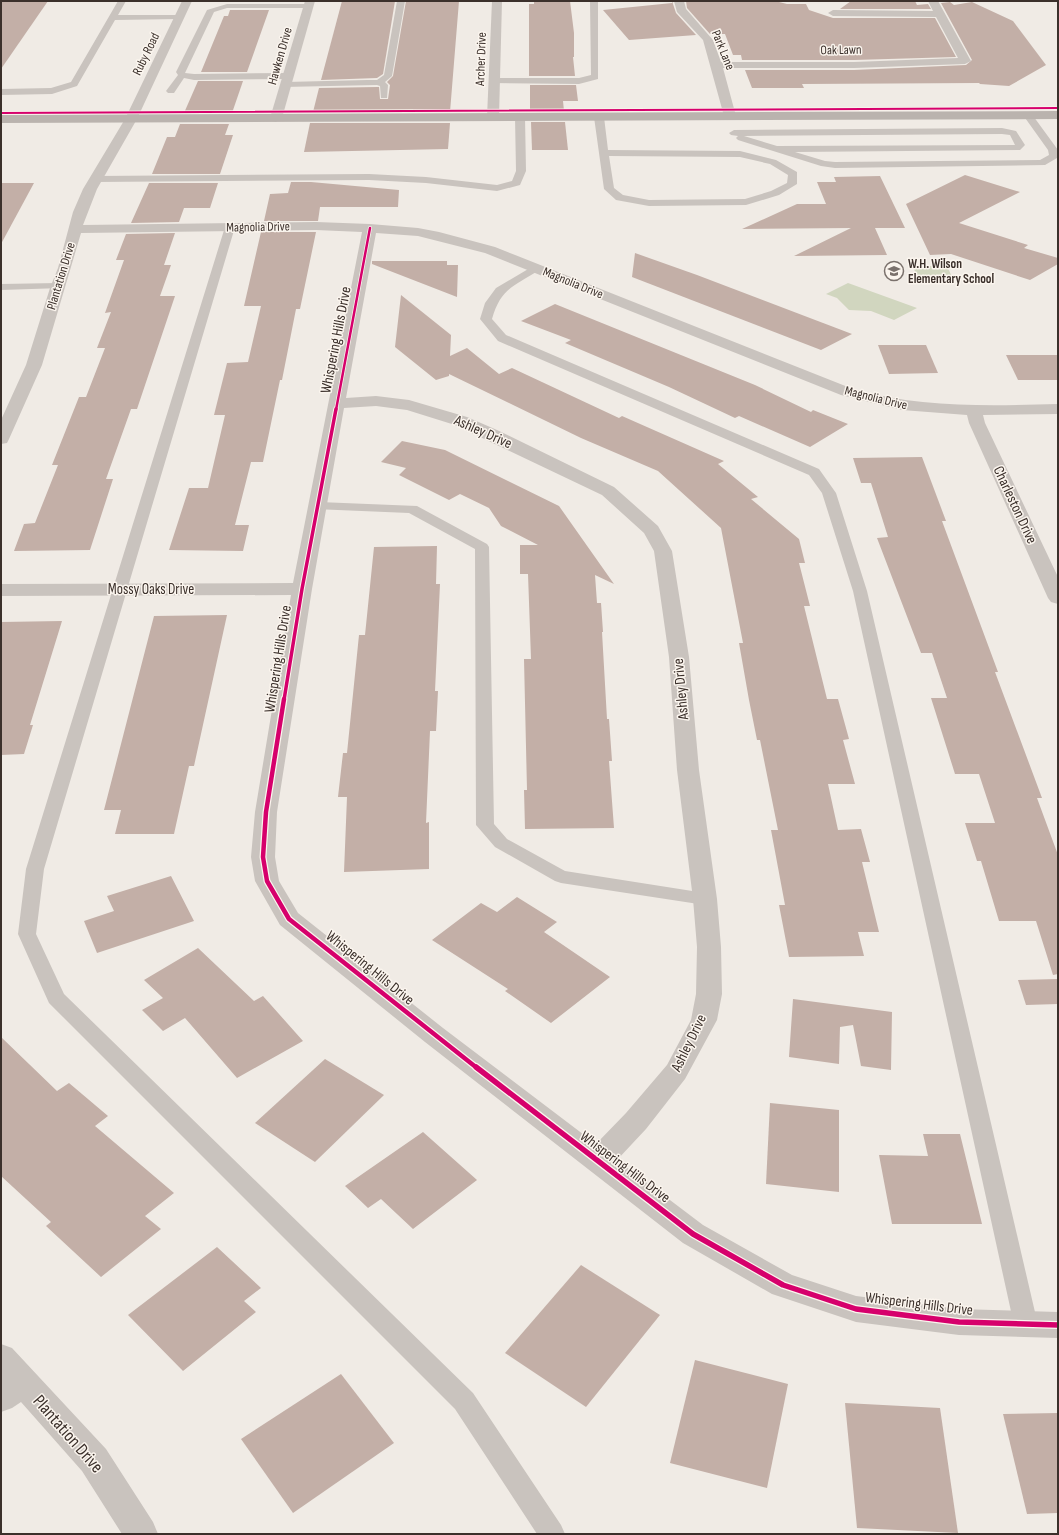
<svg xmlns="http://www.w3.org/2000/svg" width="1059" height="1535" font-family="'Sofia Sans Condensed',sans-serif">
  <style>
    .green { fill: #d1d6bf }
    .building { fill: #c3afa7 }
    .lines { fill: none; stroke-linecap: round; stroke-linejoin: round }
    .lane { fill: #c9c3be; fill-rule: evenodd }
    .street { fill: #c9c3be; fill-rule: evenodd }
    .secondary { fill: #bab3ae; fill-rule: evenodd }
    .cycleway-far4-casing { stroke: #fbf5ee; stroke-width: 3.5 }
    .cycleway-far3-casing { stroke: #fbf5ee; stroke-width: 4 }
    .cycleway-far2-casing { stroke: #fbf5ee; stroke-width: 5.5 }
    .cycleway-far1-casing { stroke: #fbf5ee; stroke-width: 7 }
    .cycleway-casing { stroke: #fbf5ee; stroke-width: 8 }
    .cycleway-far4 { stroke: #d6006c; stroke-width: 2 }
    .cycleway-far3 { stroke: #d6006c; stroke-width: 2.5 }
    .cycleway-far2 { stroke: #d6006c; stroke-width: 3.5 }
    .cycleway-far1 { stroke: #d6006c; stroke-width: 4.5 }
    .cycleway { stroke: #d6006c; stroke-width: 5.5 }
    .labels { text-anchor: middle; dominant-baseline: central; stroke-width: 3; stroke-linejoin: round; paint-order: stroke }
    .far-street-label { font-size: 13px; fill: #3b302b; stroke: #fbf5ee }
    .far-poi-label { font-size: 13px; font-weight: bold; fill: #3b302b; stroke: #fbf5ee; text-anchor: start }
    .street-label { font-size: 15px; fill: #3b302b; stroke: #fbf5ee }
    .near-street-label { font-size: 18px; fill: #3b302b; stroke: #fbf5ee }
  </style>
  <rect width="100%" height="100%" fill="#f0ebe5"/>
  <g class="green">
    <path d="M913 266H947L952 277H917Z"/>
    <path d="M848 283 917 308 894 320 871 311 849 310 837 298 826 294Z"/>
  </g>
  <g class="building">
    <path d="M1 1H48L1 69Z"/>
    <path d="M342 1H395L383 74 377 78 321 80Z"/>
    <path d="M406 1H459L450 112H313L319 88 377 87H379L380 99H388L390 85 387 82 393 76Z"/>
    <path d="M534 1H570L574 33V57H573L575 76H529V4H534Z"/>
    <path d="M672 1 676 13 696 35 629 40 603 10 672 3Z"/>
    <path d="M686 1H775L787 4H806L809 10 833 18H935L956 57 854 60H742L741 55H733L725 34H710L687 8Z"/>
    <path d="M851 1H915L917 5 928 4 931 9H840Z"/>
    <path d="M950 2 954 5 972 2 1013 21 1046 65 1009 86 980 84 979 83 802 84 804 88H752L745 70H854L966 65 972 60 941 3Z"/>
    <path d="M230 10H269L247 72H201L224 16H228Z"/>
    <path d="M198 81H243L232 113H184Z"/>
    <path d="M530 85H576L578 101H563L564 111 530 112Z"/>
    <path d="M531 122H565L568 150H532Z"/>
    <path d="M310 123H450L448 149 304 152Z"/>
    <path d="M180 124H229L225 135H233L220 174H152L167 137H175Z"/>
    <path d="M965 175 1020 192 959 223 1028 245 1024 248 1058 258V264L1030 280 951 254 930 255 906 204Z"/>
    <path d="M880 176 905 228H875L887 255 794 256 851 228 742 229 797 204H826L817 182H836L834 177Z"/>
    <path d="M291 182H311L399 190 398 207H320L318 221H264L270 194 288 193Z"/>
    <path d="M1 183H34L1 244Z"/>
    <path d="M149 183H218L210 208H184L179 222 131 223Z"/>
    <path d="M261 232H316L300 309H296L282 380H280L263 462H251L235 525H249L243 551 169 550 189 488H208L225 415H214L227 363 248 362 261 306H244Z"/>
    <path d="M175 233 164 265H171L160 296H175L137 409H131L106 479H113L90 550 14 551 24 524 35 523 58 465H52L79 397H86L105 348H97L111 312 105 313 124 260H116L126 234Z"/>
    <path d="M635 253 697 275 852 334 821 350 632 277Z"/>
    <path d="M372 261H447V265H458L457 297 372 264Z"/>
    <path d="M401 295 451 335 450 356 467 348 499 374 512 368 619 418 622 416 724 461 718 464 758 497 751 499 799 539 805 563H799L810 606H804L827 699H838L849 739 843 740 855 784H828L838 830 861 829 870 862H862L879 932H858L864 956 789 957 779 905H785L771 830H778L760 740H757L749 700 739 643H743L721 528 658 471 581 438 449 374V376L436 380 395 347Z"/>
    <path d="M555 304 755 385 811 412 813 410 848 424 810 447 739 416 735 418 669 387 565 343 571 340 521 321Z"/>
    <path d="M878 345H926L938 373 889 374Z"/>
    <path d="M1006 355H1058V380H1018Z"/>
    <path d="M402 441 445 450 559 506 614 584 595 575 597 603H601L603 632H602L607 719H609L612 761H609L614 828 525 829 524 790H527L524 659H531L528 574H520V545H538L501 526 489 508 460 494 449 500 399 475 406 468 381 462Z"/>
    <path d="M922 457 946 521H942L998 672H995L1042 798H1037L1058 855V974L1053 975 1036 921H999L981 861H977L965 823H995L979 774H955L931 698H947L932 653H921L877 538 888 537 871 483H861L853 458Z"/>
    <path d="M437 546 436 584H440L435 691H438L436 731H430L426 823 429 822V869L344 872 347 797H338L343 753H347L359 635H365L374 547Z"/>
    <path d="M227 615 194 766H189L174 834H115L121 810H104L154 616Z"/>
    <path d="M62 621 30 725H33L24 754 1 755V622Z"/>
    <path d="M171 876 194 921 97 953 84 921 114 911 107 896Z"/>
    <path d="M517 897 557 922 544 932 610 977 551 1023 505 991 508 989 432 940 481 903 497 912Z"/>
    <path d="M198 948 254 1001 263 996 303 1041 237 1078 185 1018 163 1031 142 1010 163 998 144 980Z"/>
    <path d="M1058 979V1004L1026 1005 1018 980Z"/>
    <path d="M793 999 892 1012 891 1070 861 1066 853 1025 840 1027 839 1064 789 1057Z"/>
    <path d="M1 1037 57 1091 69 1083 108 1116 95 1126 174 1193 145 1216 161 1229 101 1277 46 1226 51 1222 1 1176Z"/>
    <path d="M325 1059 384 1095 315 1162 255 1123Z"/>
    <path d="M770 1103 839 1110V1192L766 1184Z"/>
    <path d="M423 1132 477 1180 413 1229 381 1199 368 1208 345 1186Z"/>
    <path d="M923 1134H960L982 1224H892L879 1155 928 1156Z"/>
    <path d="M217 1247 261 1288 244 1301 256 1312 183 1371 128 1315Z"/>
    <path d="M581 1265 660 1315 586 1407 505 1353Z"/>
    <path d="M695 1360 788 1384 767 1488 670 1463Z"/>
    <path d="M341 1374 394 1443 293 1513 241 1439Z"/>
    <path d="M845 1403 940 1408 958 1533 857 1528Z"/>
    <path d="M1058 1413V1513L1027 1514 1003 1414Z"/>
  </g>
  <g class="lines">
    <g class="lane">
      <path d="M118 1H126L118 15H180L184 17 180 19 115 20 77 86 52 94 1 95V89L51 88 71 82Z"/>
      <path d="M397 1H405L392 76 385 82 388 85 387 98H381L380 86 377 85 283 87 282 85 286 82 367 80H377L384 75Z"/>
      <path d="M590 1H598V79L579 84 491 83V79L494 78H579L591 75Z"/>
      <path d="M227 4H309L313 6 309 8H227L214 12 185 73 194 74 288 73 292 76 288 79 194 80 184 78 174 93H168L166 91 178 75 176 72 207 10Z"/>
      <path d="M1028 112 1031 113 1058 150 1057 158 1045 165 835 168 821 166 738 140 736 138 738 136 731 135 729 133 734 130 1002 128 1016 131 1025 145 1020 150 795 152 825 161 835 162 1040 160 1049 155 1048 150 1023 115ZM1002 134 1010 135 1015 145 777 146 744 136Z"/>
      <path d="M520 114 525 117 526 171 520 185 497 191 426 183 369 180 96 182 91 179 96 176 369 174 426 177 497 185 512 181 516 171 515 117Z"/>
      <path d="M599 114 604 117 608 150 740 151 776 160 797 172V184L779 195 746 205 649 206 616 200 604 189 594 117ZM609 156 740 157 770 164 788 175 787 183 771 191 745 199 649 200 623 195 614 188Z"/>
      <path d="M230 224 235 227 44 869 36 934 64 994 473 1393 561 1525 565 1534H537L455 1409 49 1003 18 934 26 869 225 227Z"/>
      <path d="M535 265 541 268 539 270C513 287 501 288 492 319L506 335 819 469 836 493 867 591 1038 1325 1034 1332 1026 1335 1018 1332 1014 1325 853 591 822 493 809 475 498 341 480 319 485 303 496 288Z"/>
      <path d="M58 283 64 286 62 288 1 290V284Z"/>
      <path d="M319 502 417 506 487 544 489 547 494 824 507 839 565 871 705 893 712 894 714 899 712 904 705 905 561 883 555 881 495 847 476 825 475 549 409 513 314 509 312 506 314 503Z"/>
    </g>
    <g class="street">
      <path d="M182 1H192L137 119 97 189 83 225 316 222 370 224 418 228 439 232 495 247 853 389C920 408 988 406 1058 404V414L983 415 985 423 1058 577V604L1051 602 1048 598 969 423 967 415 902 410 841 395 485 253 418 236 376 233 346 398 376 396 409 400 467 417 497 430 614 487 658 526 672 551 689 657 699 770 717 899 721 947 722 994 717 1020 685 1079 646 1129 617 1160 703 1225 792 1275 856 1296 959 1309 1058 1312V1338L959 1335 856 1322 772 1294 683 1243 425 1042 280 925 255 881 251 857 255 812 291 595 1 596V584L293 583 362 232 316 230 81 233 42 365 9 439 7 443 1 444V420L26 365 50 288 58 268 73 212 83 189 125 119ZM376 406 407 410 455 425 602 495 644 533 654 551 669 657 677 770 693 899 697 947 696 994 691 1020 667 1065 626 1113 596 1144 443 1028 298 913 279 881 275 857 277 812 312 589 344 408Z"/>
      <path d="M305 1H315L282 118 276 122 272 121 270 118Z"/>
      <path d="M492 1H502L499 117 493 121 487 117Z"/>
      <path d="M674 1H684L686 9 713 40 721 62H854L958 58 936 17 833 16 828 13 833 10 933 11 928 1H938L971 61 965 64 854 68H723L736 116 730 120 724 116 703 40 677 12Z"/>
      <path d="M1 1344 12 1348 106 1449 153 1522 158 1534H122L82 1471 21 1402 12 1408 1 1412Z"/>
    </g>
    <path class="secondary" d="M1058 111V119L1 123V115Z"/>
    <defs>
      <path id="cycleway-far4" d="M1 113 1058 108"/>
      <path id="cycleway-far3" d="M336 410 370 228"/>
      <path id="cycleway-far2" d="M284 700 302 589 336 409"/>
      <path id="cycleway-far1" d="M284 699 266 812 263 857 267 881 289 919 477 1068"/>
      <path id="cycleway" d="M476 1067 693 1234 783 1285 856 1309 959 1322 1058 1325"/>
    </defs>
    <use href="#cycleway-far4" class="cycleway-far4-casing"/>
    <use href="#cycleway-far3" class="cycleway-far3-casing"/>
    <use href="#cycleway-far2" class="cycleway-far2-casing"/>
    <use href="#cycleway-far1" class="cycleway-far1-casing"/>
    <use href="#cycleway" class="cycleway-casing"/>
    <use href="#cycleway-far4" class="cycleway-far4"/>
    <use href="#cycleway-far3" class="cycleway-far3"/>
    <use href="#cycleway-far2" class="cycleway-far2"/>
    <use href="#cycleway-far1" class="cycleway-far1"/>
    <use href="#cycleway" class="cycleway"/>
  </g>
  <defs>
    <symbol id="school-ring" viewBox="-11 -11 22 22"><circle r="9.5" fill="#fbf5ee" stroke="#7a716c" stroke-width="1.5"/><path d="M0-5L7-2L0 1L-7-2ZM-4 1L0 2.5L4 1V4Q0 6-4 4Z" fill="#7a716c"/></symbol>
  </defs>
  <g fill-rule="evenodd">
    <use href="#school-ring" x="883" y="260" width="22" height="22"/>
  </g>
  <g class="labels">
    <g class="far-street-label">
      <text transform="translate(723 50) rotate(68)">Park Lane</text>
      <text transform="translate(841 50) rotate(-1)">Oak Lawn</text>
      <text transform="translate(146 54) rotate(-64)">Ruby Road</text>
      <text transform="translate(280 56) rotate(-74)">Hawken Drive</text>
      <text transform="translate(481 59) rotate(-88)">Archer Drive</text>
      <text transform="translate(258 227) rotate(-1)">Magnolia Drive</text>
      <text transform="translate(61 276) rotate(-73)">Plantation Drive</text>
      <text transform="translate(573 283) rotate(22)">Magnolia Drive</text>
      <text transform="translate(876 398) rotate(14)">Magnolia Drive</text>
    </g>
    <g class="far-poi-label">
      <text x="908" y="264">W.H. Wilson<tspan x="908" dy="15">Elementary School</tspan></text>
    </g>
    <g class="street-label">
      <text transform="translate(336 340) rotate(-79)">Whispering Hills Drive</text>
      <text transform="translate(483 432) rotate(24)">Ashley Drive</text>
      <text transform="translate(1015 505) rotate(65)">Charleston Drive</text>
      <text x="151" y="589">Mossy Oaks Drive</text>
      <text transform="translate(278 659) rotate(-81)">Whispering Hills Drive</text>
      <text transform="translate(681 689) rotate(-95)">Ashley Drive</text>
      <text transform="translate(370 968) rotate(39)">Whispering Hills Drive</text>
      <text transform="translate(689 1043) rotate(-64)">Ashley Drive</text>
      <text transform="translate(625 1167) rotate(37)">Whispering Hills Drive</text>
      <text transform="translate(919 1304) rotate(7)">Whispering Hills Drive</text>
    </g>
    <g class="near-street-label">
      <text transform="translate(68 1434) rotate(49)">Plantation Drive</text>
    </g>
  </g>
  <rect width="1059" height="1535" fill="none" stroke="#3b302b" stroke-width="4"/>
</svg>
